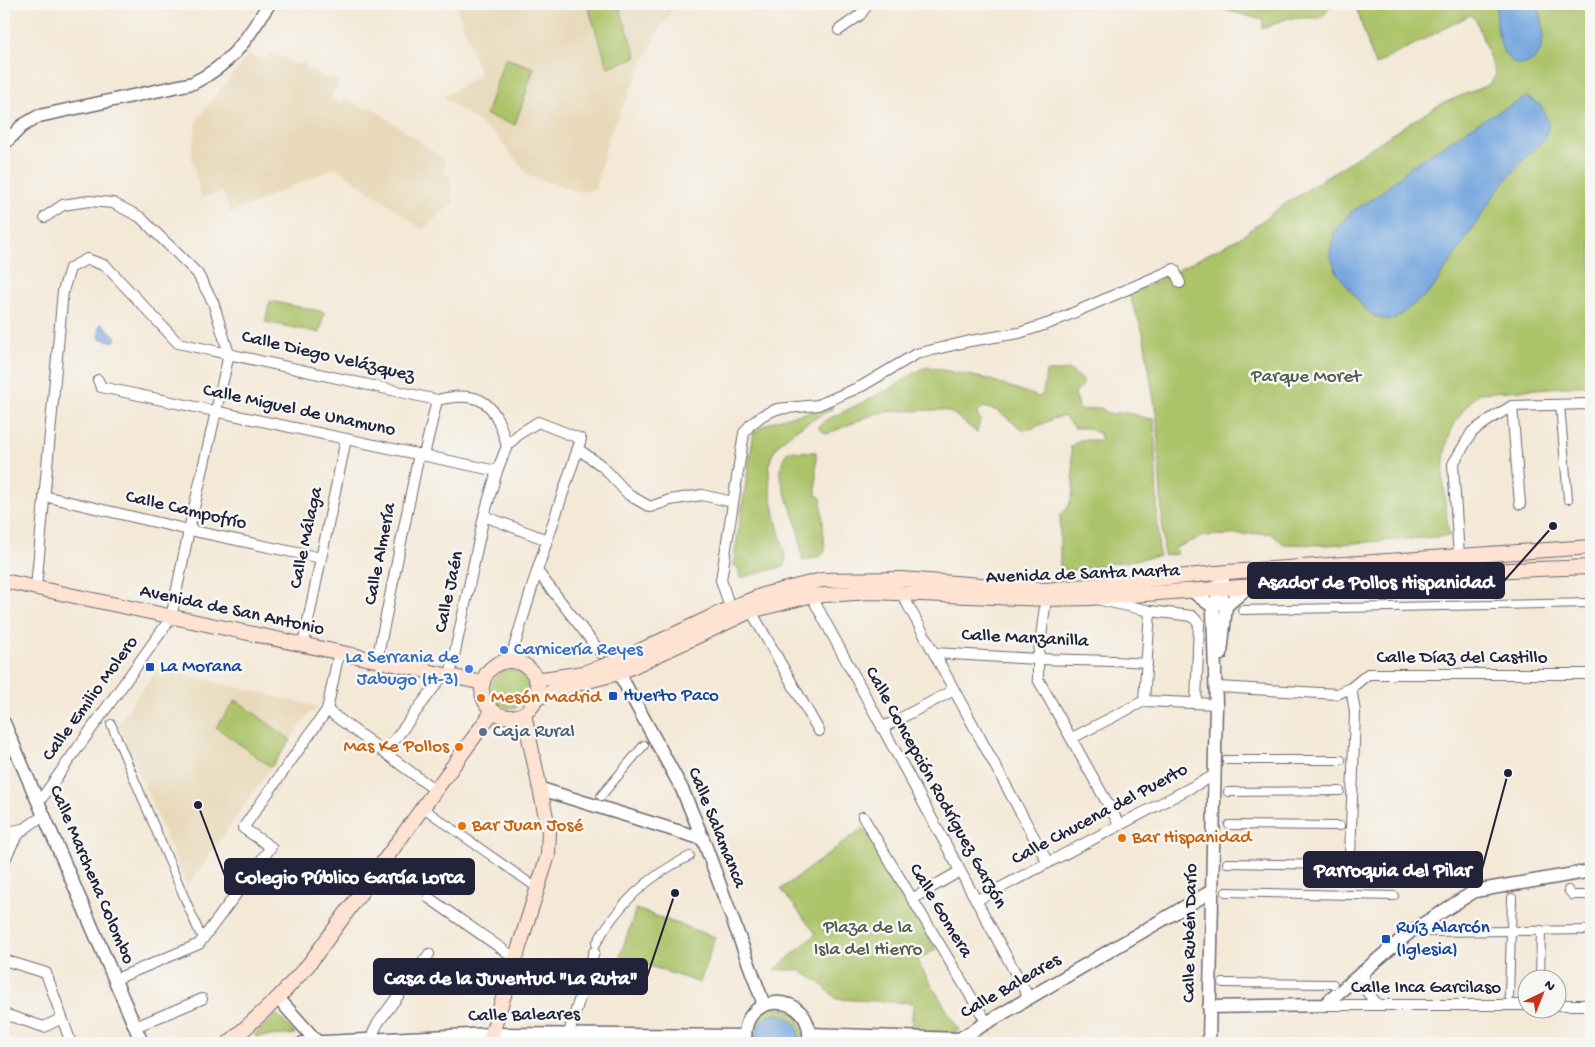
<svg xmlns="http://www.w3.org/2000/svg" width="1595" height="1047" font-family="'Gochi Hand',sans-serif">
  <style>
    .built { fill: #e8d9ba }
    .green { fill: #acc369; stroke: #677252 }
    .water { fill: #73a5de; stroke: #4a648c }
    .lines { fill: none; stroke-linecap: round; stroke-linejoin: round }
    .pedestrian-casing { stroke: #6c6771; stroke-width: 10 }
    .minor-casing { stroke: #6c6771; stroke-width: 12 }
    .tertiary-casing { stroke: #6c6771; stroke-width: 15 }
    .secondary-casing { stroke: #6c6771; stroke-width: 16 }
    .pedestrian { stroke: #fff; stroke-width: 8 }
    .minor { stroke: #fff; stroke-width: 10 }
    .tertiary { stroke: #fff; stroke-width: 12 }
    .secondary { stroke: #fee3d2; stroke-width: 14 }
    .shop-dot { fill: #3f7fe0; stroke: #f6f6f2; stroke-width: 2 }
    .transit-dot { fill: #1a4fb4; stroke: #f6f6f2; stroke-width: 2 }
    .food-dot { fill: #e8710a; stroke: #f6f6f2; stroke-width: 2 }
    .service-dot { fill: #5c6f8a; stroke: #f6f6f2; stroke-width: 2 }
    .labels { text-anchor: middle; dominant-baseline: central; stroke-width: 5; stroke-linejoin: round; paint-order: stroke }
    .street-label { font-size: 19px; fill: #22223b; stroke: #f6f6f2 }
    .park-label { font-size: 19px; fill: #525a4b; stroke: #f6f6f2 }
    .shop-label { font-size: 19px; fill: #366cbe; stroke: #f6f6f2; text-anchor: start }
    .transit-label { font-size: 19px; fill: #164399; stroke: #f6f6f2; text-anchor: start }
    .food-label { font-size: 19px; fill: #c56008; stroke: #f6f6f2; text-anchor: start }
    .service-label { font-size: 19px; fill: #4e5e75; stroke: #f6f6f2; text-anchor: start }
    .leader { fill: none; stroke: #22223b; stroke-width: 2 }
    .callout-dot { fill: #22223b; stroke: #f6f6f2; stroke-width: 2 }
    .callout { fill: #22223b; stroke: #22223b; stroke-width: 2 }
    .callout-label { font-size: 20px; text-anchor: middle; font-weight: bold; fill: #fff }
  </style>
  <rect width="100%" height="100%" fill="#f6f6f2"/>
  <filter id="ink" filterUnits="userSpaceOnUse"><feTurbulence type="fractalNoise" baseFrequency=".02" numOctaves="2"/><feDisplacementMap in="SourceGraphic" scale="10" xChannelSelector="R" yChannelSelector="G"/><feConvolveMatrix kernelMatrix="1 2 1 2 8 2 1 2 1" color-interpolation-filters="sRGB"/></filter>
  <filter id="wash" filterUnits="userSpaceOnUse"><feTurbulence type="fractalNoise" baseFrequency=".0096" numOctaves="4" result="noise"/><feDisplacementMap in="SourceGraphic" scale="20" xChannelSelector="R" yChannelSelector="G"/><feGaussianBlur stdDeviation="1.12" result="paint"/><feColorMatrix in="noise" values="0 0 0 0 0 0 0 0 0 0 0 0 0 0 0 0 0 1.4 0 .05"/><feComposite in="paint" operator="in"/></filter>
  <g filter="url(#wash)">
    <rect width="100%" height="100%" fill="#f4e8d6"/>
    <g class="built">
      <path d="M456 4H674L675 7 658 32 609 135 595 189 580 192 529 176 495 134 443 97 480 75Z"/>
      <path d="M269 51 299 65 301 63 306 65V68L327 79 330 76 339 81 331 99 339 103 345 98 367 110 369 106 443 158 446 165 442 172 450 177 454 202 423 229 336 167 231 213 222 192 201 198 191 153 198 118 248 55 264 61Z"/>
      <path d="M158 668 319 707 309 714 187 887 118 723Z"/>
    </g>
    <g class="green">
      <path d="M587 4H618L637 57 608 67Z"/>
      <path d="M1204 4H1333L1321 18H1288L1262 29 1263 20Z"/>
      <path d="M1355 4H1591V385L1479 393C1432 437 1443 479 1449 536L1327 545 1284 544 1270 533 1204 536 1175 548 1178 554 1164 556 1157 420 1143 332 1129 295 1241 237 1279 208 1409 123 1441 104 1488 85 1496 75 1476 20 1470 15 1375 65Z"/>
      <path d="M505 58 534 68 515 125 486 115Z"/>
      <path d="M270 301 324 312 320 333 265 322Z"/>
      <path d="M929 367 988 379 1039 397 1043 394 1046 372 1070 370 1084 381 1081 388 1075 392 1078 408 1082 410 1101 408 1110 415C1124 408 1138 418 1154 419L1159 556 1068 571 1060 568V515C1080 502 1072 468 1071 446L1080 440H1102L1100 434 1087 428H1074L1064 416C1048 418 1039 429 1023 430L998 411 983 407 977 414 980 420 977 433 954 414 943 410 897 411 877 413 827 434 818 428 824 421 888 390 921 369Z"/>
      <path d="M832 406V409C763 447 761 451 778 528 781 540 787 554 785 566L740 578 738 567 733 565 754 432C776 415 806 415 832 406Z"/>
      <path d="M788 451 816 452V495L821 498 825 551 821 556 803 561C800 549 800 537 797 525 791 503 770 472 788 451Z"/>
      <circle cx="510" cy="689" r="19"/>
      <path d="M236 700 291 740 271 767 216 727Z"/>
      <path d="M863 828 936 949 917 961 959 1030 953 1033 911 1032 913 1003 836 999 819 982 799 970H774L816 934 781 889Z"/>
      <path d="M636 909 715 937 700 983 620 956Z"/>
      <path d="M770 1005 797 1012 806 1043H749V1024Z"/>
      <path d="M277 1014 295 1034 256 1037 254 1035Z"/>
    </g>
    <g class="water">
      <path d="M1497 4H1537C1545 20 1549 61 1524 64 1498 68 1495 20 1497 4Z"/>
      <path d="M1527 97 1541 106 1549 124 1544 140 1524 159 1497 191 1431 291 1396 318 1387 320 1374 316 1365 309 1337 273 1330 254 1335 230 1351 212 1377 196 1410 167 1484 119Z"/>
      <path d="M102 323 116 337 114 342 99 338 100 330 98 327Z"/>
      <path d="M779 1014C793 1018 802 1028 798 1043H757C753 1027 762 1015 779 1014Z"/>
    </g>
  </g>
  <g filter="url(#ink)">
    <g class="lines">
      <defs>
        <g id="pedestrian">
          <path d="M1560 405 1568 499"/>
          <path d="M1242 610 1591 603"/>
          <path d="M1114 661 1148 663"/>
          <path d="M111 724 199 932"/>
          <path d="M1227 760H1341"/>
          <path d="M1228 792 1340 791"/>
          <path d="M601 796 644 745"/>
          <path d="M423 808 537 888"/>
          <path d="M1229 825 1340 826"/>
          <path d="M1227 863 1339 865"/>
          <path d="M1568 890 1572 895H1591"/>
          <path d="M1226 892 1394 896"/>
          <path d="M1426 932 1591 930"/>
          <path d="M596 944C618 904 649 875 690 856"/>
          <path d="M1540 980 1541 930"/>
          <path d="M1223 983 1333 984"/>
          <path d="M1509 996 1512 898"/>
        </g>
        <g id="minor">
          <path d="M839 30 860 15 868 4"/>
          <path d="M98 380 101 387 497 471"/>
          <path d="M1512 406 1520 504"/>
          <path d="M578 449 602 466 629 495 650 507 670 500 702 495 733 502"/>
          <path d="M424 455 437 400"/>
          <path d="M44 496 189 530 321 558"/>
          <path d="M484 516 547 540"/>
          <path d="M1459 556 1453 464 1472 432 1492 418 1512 406 1591 404"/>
          <path d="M537 571 601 653"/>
          <path d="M36 588 63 291 70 268 87 259 106 266 178 343 437 400C484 389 495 404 507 446"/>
          <path d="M808 590 1029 998"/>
          <path d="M902 594 1048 863"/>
          <path d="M1046 599 1038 659V679L1119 824"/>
          <path d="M1101 600 1150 611 1192 616 1199 623 1196 703"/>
          <path d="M730 608 721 580 744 433 750 425 763 415 777 409 818 405 862 386 916 354 970 341 1019 333 1050 323 1174 269 1180 283"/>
          <path d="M751 611 819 731"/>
          <path d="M303 645 346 439"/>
          <path d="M934 653 1038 659 1114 661"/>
          <path d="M377 660 419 454"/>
          <path d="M450 675 484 516 497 471 507 446 519 434 538 422 581 439 537 571 510 661"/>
          <path d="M1218 687 1337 694 1351 688 1368 674H1591"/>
          <path d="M1144 701 1150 611"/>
          <path d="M327 710 435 790"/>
          <path d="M882 728 954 690"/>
          <path d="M1072 738 1144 701 1216 704"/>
          <path d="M385 753 444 674"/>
          <path d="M39 802 171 618 189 530 229 354 213 302 197 273 140 217 113 203 89 201 63 205 45 217"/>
          <path d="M863 817 987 1023"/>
          <path d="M4 833 22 829"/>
          <path d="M1350 857 1355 712 1351 688"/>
          <path d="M4 862C16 833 19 831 45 815"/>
          <path d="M429 898 515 958"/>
          <path d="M912 899 960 871"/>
          <path d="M977 900 1213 776"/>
          <path d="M4 960 46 973 71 1043"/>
          <path d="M1363 972 1367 992 1378 1005"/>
          <path d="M116 979 199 944 271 847 243 828 327 710 339 652"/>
          <path d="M1324 1005H1528"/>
          <path d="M1558 1005H1591"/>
          <path d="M4 1014 44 1027 62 1018"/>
          <path d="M135 1027 202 999"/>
          <path d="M569 1033 594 952"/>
          <path d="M370 1039 378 1023 429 954"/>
        </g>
        <g id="tertiary">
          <path d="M4 144 22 126 39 116 193 83C232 64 247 39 269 4"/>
          <path d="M1217 586 1226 606 1221 654"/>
          <path d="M1192 591 1213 607"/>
          <path d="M1226 606 1247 588"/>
          <path d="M619 673 682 789 703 839 764 1005"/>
          <path d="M4 723 142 1043"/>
          <path d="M541 789 703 839"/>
          <path d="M278 998 318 1043"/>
          <path d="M1209 1007 1324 1005 1410 932 1475 891 1591 871"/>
          <path d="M810 1034 959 1039 1210 892"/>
          <path d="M303 1043 492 1034 745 1036"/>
          <path d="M746 1043C737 991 815 988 809 1043"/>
          <path d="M1209 1043 1216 704 1213 610 1223 581"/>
        </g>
        <g id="secondary">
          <path d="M4 581 483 683"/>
          <circle cx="510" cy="689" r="28"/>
          <path d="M536 680 583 673 616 662 730 608 766 594 822 580 902 579 1046 590 1227 572 1591 547"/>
          <path d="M536 699 557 689 619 673 751 611 809 596 871 592 1046 599 1090 598 1430 573 1591 567"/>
          <path d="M229 1043 278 998 309 964 493 711"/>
          <path d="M489 1043 548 855 549 831 524 714"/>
        </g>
      </defs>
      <use href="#pedestrian" class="pedestrian-casing"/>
      <use href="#minor" class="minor-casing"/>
      <use href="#tertiary" class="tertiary-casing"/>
      <use href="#secondary" class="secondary-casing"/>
      <use href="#pedestrian" class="pedestrian"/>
      <use href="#minor" class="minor"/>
      <use href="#tertiary" class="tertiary"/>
      <use href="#secondary" class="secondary"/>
    </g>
  </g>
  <g class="shop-dot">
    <circle cx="504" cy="650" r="5"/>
    <circle cx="469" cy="669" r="5"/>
  </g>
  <g class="transit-dot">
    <rect x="145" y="662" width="10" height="10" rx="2.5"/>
    <rect x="608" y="691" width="10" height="10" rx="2.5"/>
    <rect x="1381" y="934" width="10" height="10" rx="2.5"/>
  </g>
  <g class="food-dot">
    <circle cx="481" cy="698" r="5"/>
    <circle cx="459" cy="747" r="5"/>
    <circle cx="462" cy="826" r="5"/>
    <circle cx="1122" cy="838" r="5"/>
  </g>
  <circle class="service-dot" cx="483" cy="732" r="5"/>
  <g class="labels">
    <g class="street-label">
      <text transform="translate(328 357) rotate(13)">Calle Diego Velázquez</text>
      <text transform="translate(299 411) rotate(12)">Calle Miguel de Unamuno</text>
      <text transform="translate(186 511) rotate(13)">Calle Campofrío</text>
      <text transform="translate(307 538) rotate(-78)">Calle Málaga</text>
      <text transform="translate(381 554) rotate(-79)">Calle Almería</text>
      <text transform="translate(1083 575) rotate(-2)">Avenida de Santa Marta</text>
      <text transform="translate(450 592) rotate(-78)">Calle Jaén</text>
      <text transform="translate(232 611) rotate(12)">Avenida de San Antonio</text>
      <text transform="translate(1025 639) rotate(3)">Calle Manzanilla</text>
      <text x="1462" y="658">Calle Díaz del Castillo</text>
      <text transform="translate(91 699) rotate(-54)">Calle Emilio Molero</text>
      <text transform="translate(935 788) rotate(61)">Calle Concepción Rodríguez Garzón</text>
      <text transform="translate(1100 815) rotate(-28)">Calle Chucena del Puerto</text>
      <text transform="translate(716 828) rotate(68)">Calle Salamanca</text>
      <text transform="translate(91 875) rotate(67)">Calle Marchena Colombo</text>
      <text transform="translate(940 911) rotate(59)">Calle Gomera</text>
      <text transform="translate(1191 933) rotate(-89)">Calle Rubén Darío</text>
      <text transform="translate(1011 987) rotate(-30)">Calle Baleares</text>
      <text x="1426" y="988">Calle Inca Garcilaso</text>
      <text transform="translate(524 1016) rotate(-1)">Calle Baleares</text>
    </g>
    <g class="park-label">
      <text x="1306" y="377">Parque Moret</text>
      <text x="868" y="928">Plaza de la<tspan x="868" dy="22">Isla del Hierro</tspan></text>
    </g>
    <g class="shop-label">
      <text x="514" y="650">Carnicería Reyes</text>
      <text x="459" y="658" text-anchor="end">La Serrania de<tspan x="459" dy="22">Jabugo (H-3)</tspan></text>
    </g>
    <g class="transit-label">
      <text x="160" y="667">La Morana</text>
      <text x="623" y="696">Huerto Paco</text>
      <text x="1396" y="928">Ruíz Alarcón<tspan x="1396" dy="22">(Iglesia)</tspan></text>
    </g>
    <g class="food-label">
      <text x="491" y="698">Mesón Madrid</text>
      <text x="449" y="747" text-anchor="end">Mas Ke Pollos</text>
      <text x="472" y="826">Bar Juan José</text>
      <text x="1132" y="838">Bar Hispanidad</text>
    </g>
    <g class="service-label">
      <text x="493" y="732">Caja Rural</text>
    </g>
  </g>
  <path class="leader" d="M1553 526L1504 581M1508 773L1482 869M198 805L225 876M675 893L647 977"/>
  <g class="callout-dot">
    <circle cx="1553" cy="526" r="5"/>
    <circle cx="1508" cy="773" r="5"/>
    <circle cx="198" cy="805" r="5"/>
    <circle cx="675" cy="893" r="5"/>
  </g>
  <g class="callout">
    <rect x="1248" y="563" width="256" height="35" rx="5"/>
    <rect x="1304" y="852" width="178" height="35" rx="5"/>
    <rect x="225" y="859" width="249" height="35" rx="5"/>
    <rect x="374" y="959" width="273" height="35" rx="5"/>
  </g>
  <g class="callout-label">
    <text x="1376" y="588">Asador de Pollos Hispanidad</text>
    <text x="1393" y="876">Parroquia del Pilar</text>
    <text x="350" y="883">Colegio Público García Lorca</text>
    <text x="511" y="984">Casa de la Juventud "La Ruta"</text>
  </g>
  <rect width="1595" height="1047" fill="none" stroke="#f6f6f2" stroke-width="20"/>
  <g transform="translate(1542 994) rotate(43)"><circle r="24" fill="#f6f6f2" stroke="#a1a1a9"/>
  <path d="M0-4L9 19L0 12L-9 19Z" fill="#c8321e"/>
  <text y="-8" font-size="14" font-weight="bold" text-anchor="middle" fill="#22223b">N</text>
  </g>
</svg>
